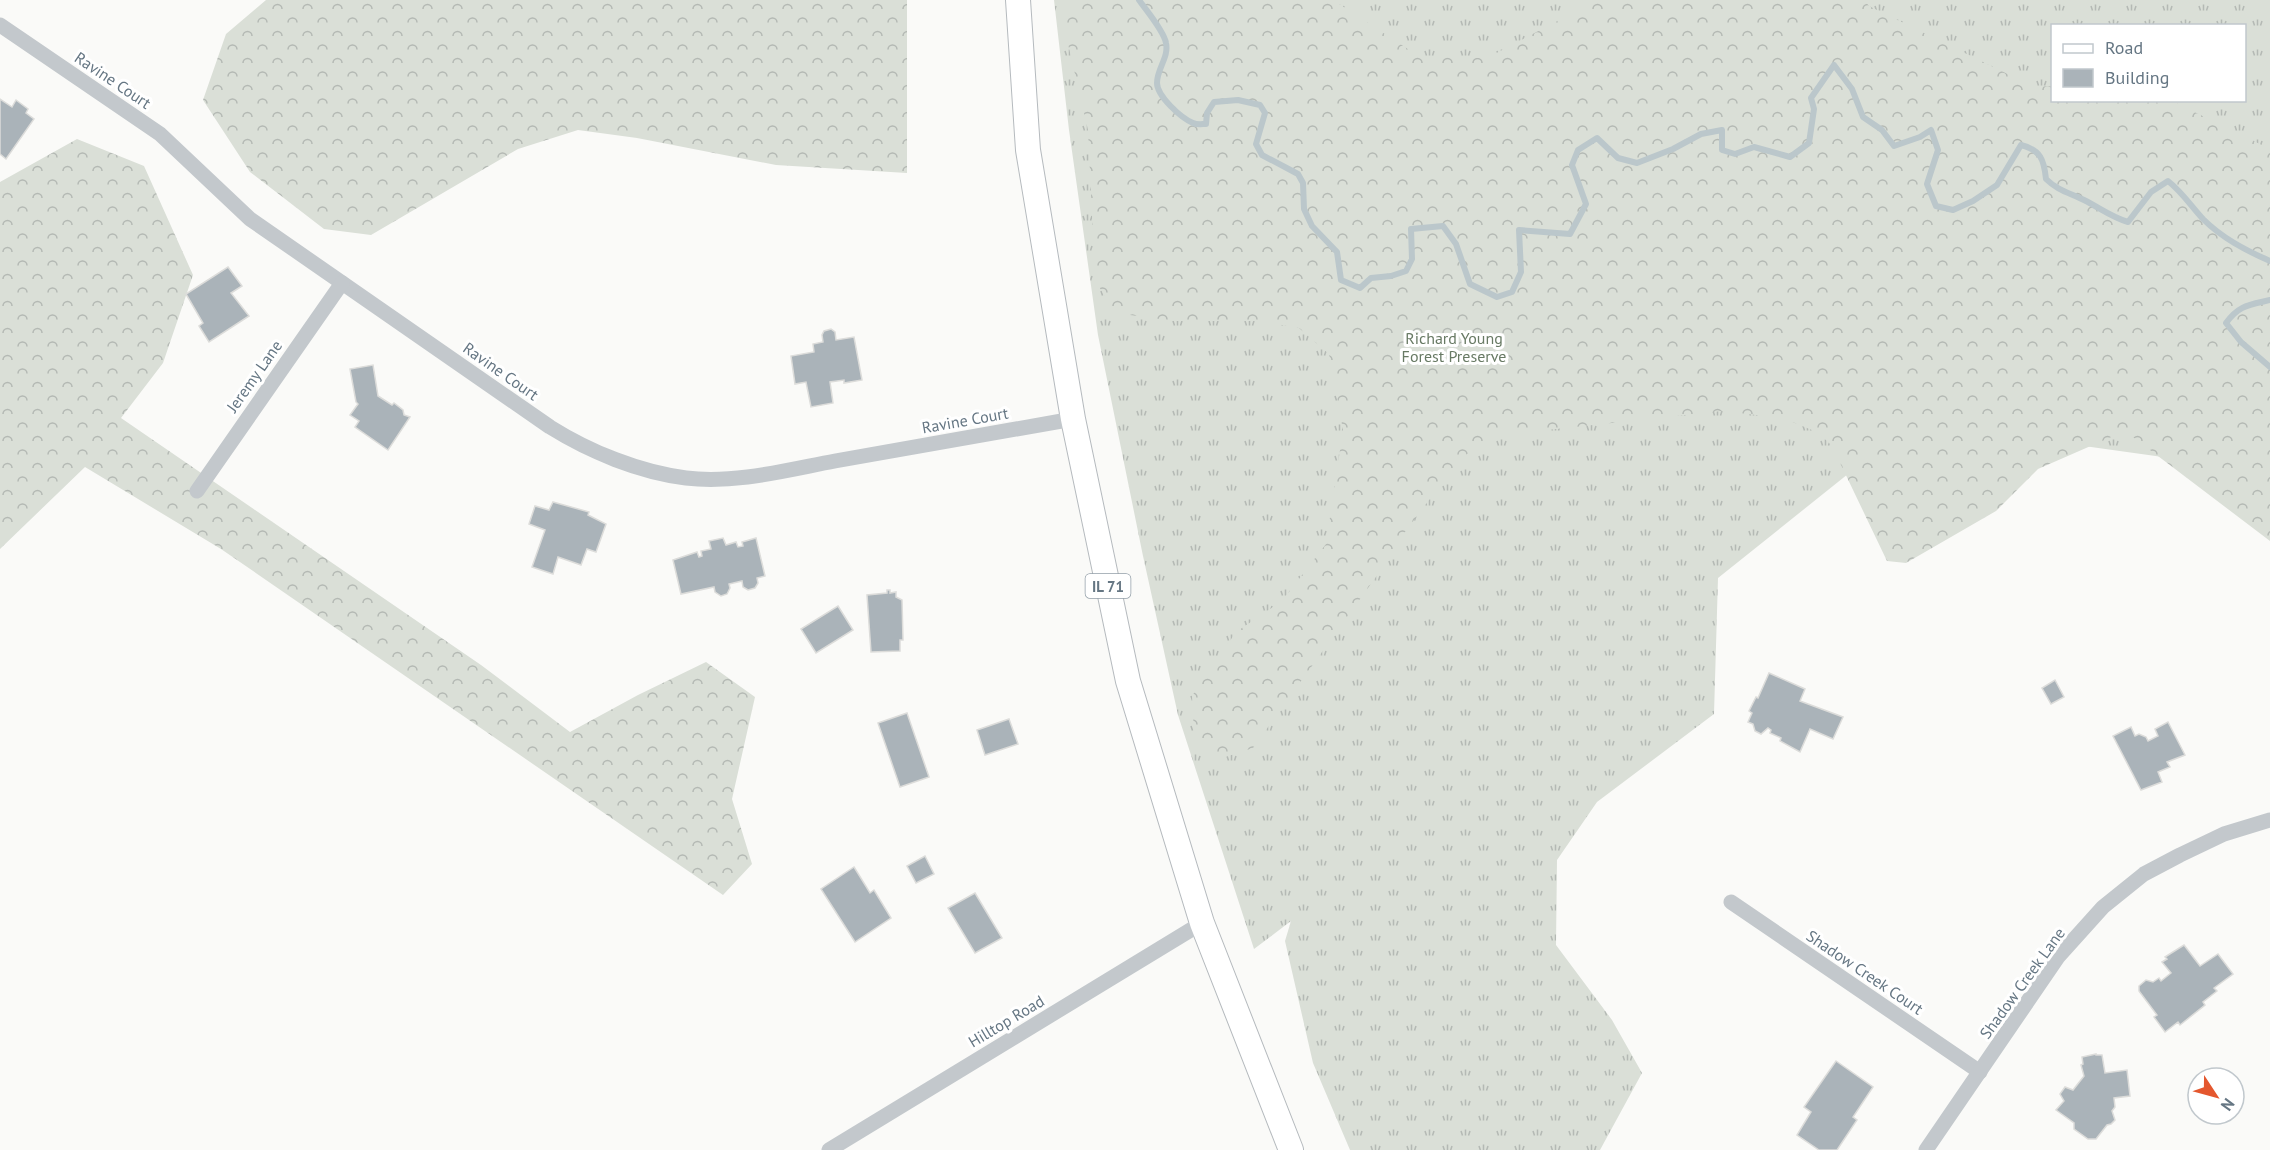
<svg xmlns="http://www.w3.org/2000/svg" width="2270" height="1150" font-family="'PT Sans',sans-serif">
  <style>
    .grass { fill: url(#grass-tufts); fill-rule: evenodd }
    .forest { fill: url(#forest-crowns) }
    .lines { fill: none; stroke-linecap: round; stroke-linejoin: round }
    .stream { stroke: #bbc7cb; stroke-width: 6 }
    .building { fill: #aab3b9; stroke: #dcdcda; stroke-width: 1.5 }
    .primary-casing { stroke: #b5babe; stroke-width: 26 }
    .street { stroke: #c3c8cc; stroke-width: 15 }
    .primary { stroke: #fff; stroke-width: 24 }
    .labels { text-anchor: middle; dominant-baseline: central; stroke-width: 6; stroke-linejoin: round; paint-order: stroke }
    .shield { fill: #fff; stroke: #939fa8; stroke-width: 1.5 }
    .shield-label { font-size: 15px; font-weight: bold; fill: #657683 }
    .street-label { font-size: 16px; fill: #657683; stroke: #fff }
    .park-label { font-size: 16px; fill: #687a64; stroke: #fff }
  </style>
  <defs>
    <pattern id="grass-tufts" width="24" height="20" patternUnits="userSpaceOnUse" patternTransform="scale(1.5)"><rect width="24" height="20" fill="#dadfd7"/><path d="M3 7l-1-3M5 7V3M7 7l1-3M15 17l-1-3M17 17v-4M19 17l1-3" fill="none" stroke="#b4b9b4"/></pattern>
    <pattern id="forest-crowns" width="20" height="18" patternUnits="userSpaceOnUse" patternTransform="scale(1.5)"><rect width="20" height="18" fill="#dadfd7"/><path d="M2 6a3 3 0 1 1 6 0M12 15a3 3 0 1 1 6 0" fill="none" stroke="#b4b9b4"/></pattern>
  </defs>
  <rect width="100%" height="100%" fill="#fafaf8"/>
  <path class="grass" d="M1054 0H2270V472L1913 422 1718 578 1714 714 1597 802 1557 860 1556 945 1612 1020 1642 1073 1600 1150H1350L1313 1063 1285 941 1291 921 1254 949 1178 715 1143 556 1098 335 1069 130ZM2052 26H2244V100H2052Z"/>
  <g class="forest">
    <path d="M266 0H907V173L776 165 637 138 578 130 518 149 371 235 324 229 250 172 203 100 226 34Z"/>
    <path d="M1064 0H1333L1420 57 1487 58 1567 16 1581 0H1864L1869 6 2034 87 2052 86V100L2172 101 2270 149V541L2125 431 2038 469 1996 511 1906 563 1887 561 1832 446 1819 433 1783 418 1722 411 1491 436 1458 461 1402 536 1391 556 1253 748 1219 759 1194 732 1192 696 1236 632 1282 601 1326 544 1343 430 1329 354 1299 328 1259 321H1175L1115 313 1095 280 1088 130 1062 18Z"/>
    <path d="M77 139 144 166 193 275 163 363 121 418 481 665 570 732 638 695 706 662 755 697 732 799 752 864 723 895 221 549 85 467 0 549V182Z"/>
  </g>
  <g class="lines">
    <g class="stream">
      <path d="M1139 0C1146 10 1164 31 1166 43 1169 58 1157 68 1157 83 1157 96 1181 118 1193 123 1197 125 1202 124 1206 124L1207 113 1214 102 1238 100 1260 105 1265 113 1256 144 1262 155 1298 174 1303 183 1304 209 1312 226 1337 252 1341 280 1360 288 1371 278 1391 276 1406 271 1412 259 1411 229 1443 226 1456 244 1470 284 1497 297 1512 292 1521 272 1519 230 1570 234 1586 204 1572 165 1578 150 1597 138 1618 158 1637 163 1673 149 1701 134 1722 130V150L1735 154 1754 147 1790 157 1809 143 1814 109 1811 98 1834 65 1852 89 1863 117 1882 130 1894 146 1920 137 1931 130 1938 150 1927 184 1936 206 1953 210 1973 201 1997 185 2021 145C2041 150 2044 160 2046 179 2057 190 2070 193 2084 200 2100 208 2111 217 2128 222L2151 192 2168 181C2182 192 2191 206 2203 219 2222 238 2245 250 2270 261"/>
      <path d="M2270 300C2249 305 2239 305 2226 323L2241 342 2270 367"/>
    </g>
  </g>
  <g class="building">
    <path d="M0 99 12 107 16 100 28 109 26 113 34 119 6 159 0 154Z"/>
    <path d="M228 267 242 286 231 293 249 316 209 342 199 326 203 323 186 294Z"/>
    <path d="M831 329 835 332 836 340 854 337 862 380 844 383V380L830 382 833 403 811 407 806 382 795 384 791 356 814 352 813 344 823 342 822 335 824 331Z"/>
    <path d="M373 365 378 396 392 405 394 403 403 410 404 415 410 417 388 450 355 427 359 421 350 415 358 404 356 402 350 369Z"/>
    <path d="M553 502 589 512 588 515 606 524 596 552 587 549 581 565 558 557 553 574 532 567 545 530 529 524 535 506 549 510Z"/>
    <path d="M723 538 726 545 736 542 738 547 743 546 742 542 756 538 765 576 757 578 758 583 755 588 748 590 743 587 742 581 729 584 730 588 727 594 721 596 715 592 714 587 681 594 673 560 697 552 699 557 702 556 701 551 711 549 709 541Z"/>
    <path d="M887 590H890V593L896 592V597L902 600 903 640H900V651L871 652 867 595 887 593Z"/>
    <path d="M838 606 853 630 816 653 801 629Z"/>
    <path d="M1769 673 1805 689 1800 701 1843 717 1833 739 1810 729 1800 752 1780 741 1781 738 1770 733 1771 730 1768 728 1761 734 1755 731 1753 724 1748 722 1752 713 1749 711 1756 697 1758 698Z"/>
    <path d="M2055 680 2064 697 2051 704 2042 688Z"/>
    <path d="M907 713 929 777 900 787 878 723Z"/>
    <path d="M1009 719 1018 744 985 755 977 730Z"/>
    <path d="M2168 722 2185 755 2167 762 2170 767 2158 772 2162 782 2141 790 2113 736 2131 727 2135 736 2139 734 2146 737 2148 741 2158 736 2155 729Z"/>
    <path d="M925 856 934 874 916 883 907 866Z"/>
    <path d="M854 867 870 893 874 890 891 918 855 942 821 889Z"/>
    <path d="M975 893 1002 938 975 953 948 908Z"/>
    <path d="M2184 945 2200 966 2218 954 2233 974 2214 988 2217 991 2203 1002 2205 1005 2180 1025 2178 1022 2165 1032 2154 1017 2157 1015 2139 991V986L2146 980 2153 982 2159 978 2161 981 2171 973 2162 962 2167 959 2165 957Z"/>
    <path d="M2096 1054V1055H2102L2105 1073 2127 1070 2130 1096 2114 1098 2115 1107 2112 1111 2115 1120 2111 1124 2107 1125 2096 1139H2088L2074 1129V1123L2056 1110 2064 1101 2060 1094 2065 1087 2073 1090 2084 1076 2081 1065 2083 1064 2082 1057Z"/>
    <path d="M1836 1061 1873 1087 1853 1117 1857 1120 1837 1150H1819L1797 1135 1811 1112 1804 1107Z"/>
  </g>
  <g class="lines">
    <defs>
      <path id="primary" d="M1018 0 1028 150 1073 419 1128 681 1202 923 1291 1150"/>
    </defs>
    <use href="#primary" class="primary-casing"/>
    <g class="street">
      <path d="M0 25 160 134 250 219 550 427C590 452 639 472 686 478 735 484 787 470 835 461 914 447 993 433 1073 419"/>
      <path d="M197 491 342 283"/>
      <path d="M1731 902 1980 1072"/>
      <path d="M829 1150 1202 923"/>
      <path d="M1926 1150 2058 957 2103 907 2144 874 2180 855 2224 834 2270 820"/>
    </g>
    <use href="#primary" class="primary"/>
  </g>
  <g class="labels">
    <rect class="shield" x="1085.5" y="574" width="45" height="24" rx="4.5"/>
    <g class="shield-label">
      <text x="1108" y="586">IL 71</text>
    </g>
    <g class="street-label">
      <text transform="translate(113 80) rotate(34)">Ravine Court</text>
      <text transform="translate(501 371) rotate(35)">Ravine Court</text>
      <text transform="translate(254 376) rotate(-55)">Jeremy Lane</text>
      <text transform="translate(965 420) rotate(-10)">Ravine Court</text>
      <text transform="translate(1865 972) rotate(34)">Shadow Creek Court</text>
      <text transform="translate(2022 983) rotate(-54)">Shadow Creek Lane</text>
      <text transform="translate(1006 1021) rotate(-31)">Hilltop Road</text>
    </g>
    <g class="park-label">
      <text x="1454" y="338">Richard Young<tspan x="1454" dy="18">Forest Preserve</tspan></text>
    </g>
  </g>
  <rect x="2051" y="24" width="195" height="78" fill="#ffffff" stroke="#c1c8cd" stroke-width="1.5"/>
  <rect x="2063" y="44" width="30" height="9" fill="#ffffff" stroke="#c1c8cd" stroke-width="1.5"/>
  <text x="2105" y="54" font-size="18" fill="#657683">Road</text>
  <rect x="2063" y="69" width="30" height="18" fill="#aab3b9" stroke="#c1c8cd" stroke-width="1.5"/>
  <text x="2105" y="84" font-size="18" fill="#657683">Building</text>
  <g transform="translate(2216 1096) rotate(126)"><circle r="28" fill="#ffffff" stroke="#c1c8cd" stroke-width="1.5"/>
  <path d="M0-4.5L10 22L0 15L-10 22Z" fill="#e4572e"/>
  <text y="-9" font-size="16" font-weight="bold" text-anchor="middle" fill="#657683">N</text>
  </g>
</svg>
